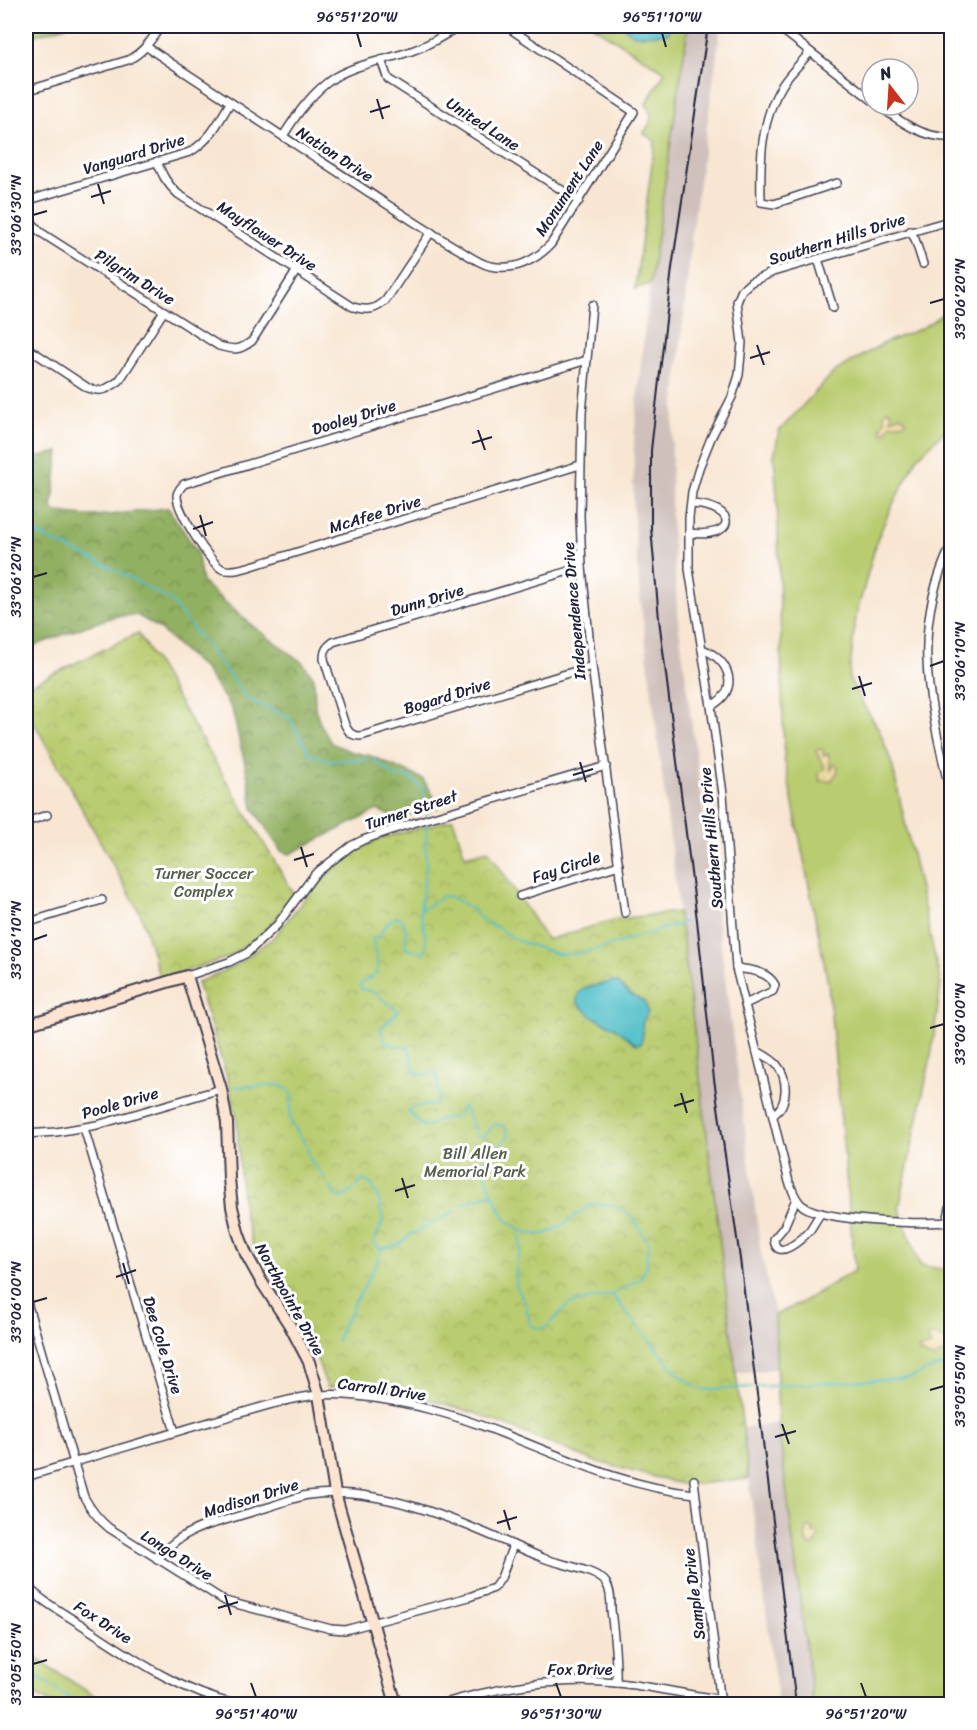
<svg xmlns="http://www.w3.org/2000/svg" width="977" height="1730" font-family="Sriracha,sans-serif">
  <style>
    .industrial { fill: #cfc0bb }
    .grass { fill: #b9cc6f; stroke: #6e7755; stroke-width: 1.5 }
    .forest { fill: url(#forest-crowns); stroke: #5a694e; stroke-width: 1.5 }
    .sand { fill: url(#sand-dots); stroke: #887e6c; stroke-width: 1.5 }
    .park { fill: url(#park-crowns); stroke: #6e7755; stroke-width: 1.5 }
    .water { fill: #53c0c9; stroke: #3a7182; stroke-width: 1.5 }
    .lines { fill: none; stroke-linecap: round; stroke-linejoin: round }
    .stream { stroke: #53c0c9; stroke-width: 2 }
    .street-casing { stroke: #423f52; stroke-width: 10 }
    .secondary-casing { stroke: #423f52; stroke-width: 14 }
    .street { stroke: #fff; stroke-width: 7 }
    .secondary { stroke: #fde4d1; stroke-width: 10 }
    .rail { stroke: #22223b; stroke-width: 2 }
    .ticks { fill: none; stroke: #22223b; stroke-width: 2 }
    .labels { text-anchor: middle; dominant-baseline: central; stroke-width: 6; stroke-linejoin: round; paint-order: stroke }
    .street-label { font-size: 16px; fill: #22223b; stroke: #fff }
    .park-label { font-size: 16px; fill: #575e4d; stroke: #fff }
    .neatline { fill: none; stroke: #22223b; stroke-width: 2 }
    .ticks-label { font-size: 15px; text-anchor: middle; fill: #22223b }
  </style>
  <defs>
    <pattern id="forest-crowns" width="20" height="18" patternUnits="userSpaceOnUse" patternTransform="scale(1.5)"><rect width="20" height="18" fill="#92b062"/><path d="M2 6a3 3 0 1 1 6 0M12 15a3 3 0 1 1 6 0" fill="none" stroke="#778f52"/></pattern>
    <pattern id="sand-dots" width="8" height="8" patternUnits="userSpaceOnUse" patternTransform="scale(1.5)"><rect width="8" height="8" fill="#eeda9e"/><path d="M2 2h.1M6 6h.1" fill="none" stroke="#ccbb89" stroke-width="1.8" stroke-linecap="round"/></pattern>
    <pattern id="park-crowns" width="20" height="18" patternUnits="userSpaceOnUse" patternTransform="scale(1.5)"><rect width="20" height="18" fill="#b9cc6f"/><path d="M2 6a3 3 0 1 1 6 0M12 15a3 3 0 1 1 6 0" fill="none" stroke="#9faf61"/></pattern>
  </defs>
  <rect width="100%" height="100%" fill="#fff"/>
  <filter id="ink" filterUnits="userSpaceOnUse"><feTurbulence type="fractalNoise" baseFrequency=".0167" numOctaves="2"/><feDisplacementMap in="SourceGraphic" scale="12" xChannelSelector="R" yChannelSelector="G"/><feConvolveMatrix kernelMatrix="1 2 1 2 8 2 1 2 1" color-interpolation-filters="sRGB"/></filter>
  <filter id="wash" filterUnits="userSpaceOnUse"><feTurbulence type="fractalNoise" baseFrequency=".008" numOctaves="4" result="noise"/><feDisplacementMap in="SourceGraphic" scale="24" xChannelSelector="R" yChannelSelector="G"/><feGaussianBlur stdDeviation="1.35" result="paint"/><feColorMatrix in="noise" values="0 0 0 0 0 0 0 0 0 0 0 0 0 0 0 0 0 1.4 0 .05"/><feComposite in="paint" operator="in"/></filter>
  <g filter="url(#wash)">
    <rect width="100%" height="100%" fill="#f8e6d2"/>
    <g class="industrial">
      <path d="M688 26H721L692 232 672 433 671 516 678 619 761 1253 775 1315 776 1369 736 1373 640 597 633 506 634 438 640 371 650 284Z"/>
      <path d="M778 1423 806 1656 813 1704H778L749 1479 743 1428Z"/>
    </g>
    <g class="grass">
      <path d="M26 26H66L26 38Z"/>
      <path d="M593 26H688L650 284 635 289 655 141 643 133C652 124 654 115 646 104L665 72Z"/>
      <path d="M951 308V425L917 458 889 512 877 540 856 616 849 678 864 706 879 729 892 764 941 984 931 1056 899 1208 920 1265 951 1271V1704H813L778 1423 775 1315 799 1304 855 1270 828 983 784 758 777 496 774 456 779 431 834 372 884 343 922 328Z"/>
      <path d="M26 1652 107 1704H51L26 1688Z"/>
    </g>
    <path class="forest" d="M59 452 52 510C86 523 132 511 168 508L197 551 202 582 254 627 303 663 314 678 315 708 320 723 331 743 352 752 371 756 423 779 433 795 438 807 397 818 377 810 290 854 281 851 253 808 248 777 232 709 205 670 157 627 137 615 116 616 86 626 26 649V459Z"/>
    <g class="sand">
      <path d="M888 409 892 413 891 419 895 418 899 415 904 418 906 422C900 426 894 421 889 427 888 429 887 431 886 433H883L881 428 885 421 884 413Z"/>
      <path d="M819 749 823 750V756L829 754 830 769H832L834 764 838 767 837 773 831 781H820L819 773 825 769 816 751Z"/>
      <path d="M930 1336 940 1337 948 1344H951V1353H942L934 1359 920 1353 918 1349 931 1346 928 1339Z"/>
      <path d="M809 1527 812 1528 813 1533H817L819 1536 816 1543 813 1546H810L805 1539 807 1529Z"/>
    </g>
    <g class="park">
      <path d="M138 633 294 894 277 918 255 939 227 958 160 979 141 915 26 708V687Z"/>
      <path d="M453 819 465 856 488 850 547 940 617 919 678 912 683 940 749 1479 685 1485 594 1461 475 1413 406 1393 357 1386 327 1387 310 1340 255 1252 244 1215 240 1176 237 1120 228 1080 197 983 236 965 273 938 310 892 342 859 378 839Z"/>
    </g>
    <g class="water">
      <path d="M622 26H670L668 34 634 35Z"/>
      <path d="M610 982H617L631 995 645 1002 648 1012 642 1024 643 1035 641 1043 636 1044 615 1028 592 1016 577 1003 578 994 584 988Z"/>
    </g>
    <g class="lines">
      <g class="stream">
        <path d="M26 529 112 568 171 601 248 699 289 718 310 754 328 760H375L396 777 407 776 423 789 427 806V816"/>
        <path d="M426 822V864L420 911 426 937 425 952 410 950 405 948 406 932 403 920 398 917C387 921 383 927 379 937L373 938C372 947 381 967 376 973 373 978 364 980 360 985L362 990 371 991 399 1011 382 1027 381 1031 386 1042 395 1046 408 1047 415 1073 426 1075 435 1073 439 1081 437 1089 439 1099 435 1105 411 1107 408 1111 419 1123 427 1127C438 1119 444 1117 457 1118L462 1106C471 1116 470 1125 477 1136H485L494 1124 502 1125 509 1135C501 1146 490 1152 481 1163L493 1194 505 1219 520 1230 521 1248 516 1265V1285L526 1305 529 1321 532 1327 545 1328 569 1304 612 1295 678 1374 701 1390 910 1378 936 1367 952 1366"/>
        <path d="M420 911 443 896 451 897 470 908 487 924 497 927 518 941 558 954H576L602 948 685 922"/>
        <path d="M233 1087 280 1085 290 1091 292 1098 290 1120 306 1145 310 1159 326 1179"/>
        <path d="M330 1186 337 1197 341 1198 347 1195 363 1180 371 1183 378 1197 383 1221 373 1243 381 1249 400 1244 410 1235 456 1211"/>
        <path d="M462 1205 471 1200 492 1194"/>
        <path d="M522 1230 532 1234H545L555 1230 592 1204 613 1205 632 1216 648 1242 646 1268 640 1279 612 1295"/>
        <path d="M337 1342 342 1325 352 1310 353 1303 359 1296 375 1266 381 1249"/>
        <path d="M26 1669 78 1704"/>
      </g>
    </g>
  </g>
  <g filter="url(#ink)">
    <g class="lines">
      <defs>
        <g id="street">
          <path d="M782 26 785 32 872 100"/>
          <path d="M147 47C227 101 308 152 388 205 411 220 434 235 458 249 468 255 478 263 490 266 514 271 535 261 551 244L634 112 506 26"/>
          <path d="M810 52C802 62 790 73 783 84 760 119 760 162 761 202L774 204 837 183"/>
          <path d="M381 60 388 79 579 201"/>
          <path d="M26 91 128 60C144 52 151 40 161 26"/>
          <path d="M878 105C899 121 924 139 952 137"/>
          <path d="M283 136C297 114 312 92 335 77 359 63 388 60 414 50 431 44 445 35 459 26"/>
          <path d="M157 161C162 175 167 184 178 194L353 307C367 311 376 310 386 300L431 232"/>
          <path d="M26 201 190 152C210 140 219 122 230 103"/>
          <path d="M26 206 30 220 40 232 219 346C234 350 239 351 252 341L297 270"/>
          <path d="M952 220 773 272 751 282 742 290 737 302 742 343 739 375 732 397 711 438 699 468 692 492 689 518V569L711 706 723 794 736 968 789 1182C793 1191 795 1200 803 1206 827 1222 921 1224 952 1222"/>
          <path d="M910 231 915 239 923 264"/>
          <path d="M818 259 833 308"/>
          <path d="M592 305 582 413 580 516 582 567 592 666 625 913"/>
          <path d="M26 347 88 388C102 393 107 389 119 381L164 311"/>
          <path d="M580 465 268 561C257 564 233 574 222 569 210 563 176 510 177 495 178 490 181 487 184 484L587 360"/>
          <path d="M689 533C737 539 739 507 692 504"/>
          <path d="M952 544C907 635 932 709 952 802"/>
          <path d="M582 567 333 642C326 647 324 651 324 659L345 725C349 733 352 736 361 736L592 666"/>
          <path d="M702 649C730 659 741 691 711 706"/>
          <path d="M26 822 47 815"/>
          <path d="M520 896 619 865"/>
          <path d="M26 923 102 900"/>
          <path d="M736 968C750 970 768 971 775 985L773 991 745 1004"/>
          <path d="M187 976 229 962 247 953 277 925 315 874 351 846 363 840 403 826 606 766"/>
          <path d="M757 1051C764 1055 772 1059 777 1065 788 1078 789 1105 773 1115"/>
          <path d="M84 1128 175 1432"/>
          <path d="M26 1134 56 1132 97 1125 221 1089"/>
          <path d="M796 1199 784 1227 774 1239C776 1263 802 1239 810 1230 814 1224 817 1218 821 1213"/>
          <path d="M947 1222 952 1198"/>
          <path d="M26 1299 84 1497C91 1510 98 1519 109 1528L225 1601 331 1629 345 1630 469 1597 494 1588 501 1578 513 1545"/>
          <path d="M26 1477C88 1458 151 1439 213 1421 245 1412 287 1398 319 1395 350 1392 402 1402 432 1410 521 1433 602 1485 695 1494"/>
          <path d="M694 1480 721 1704"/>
          <path d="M157 1559C172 1542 182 1535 202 1527 226 1520 249 1513 272 1506 284 1502 296 1497 308 1495 387 1484 472 1528 543 1558 558 1564 598 1570 606 1583 611 1590 611 1602 611 1610 614 1634 617 1658 616 1683"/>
          <path d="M26 1585C42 1602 65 1614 85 1627 133 1658 179 1691 235 1704"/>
          <path d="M441 1704C499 1687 556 1677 617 1683 652 1686 686 1695 720 1699"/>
        </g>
        <path id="secondary" d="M26 1025 187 976 221 1089 227 1123 229 1179 232 1207 238 1232 246 1254 261 1281 289 1324 309 1362 319 1395 335 1493 396 1704"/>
      </defs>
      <use href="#street" class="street-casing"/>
      <use href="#secondary" class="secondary-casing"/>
      <use href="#street" class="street"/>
      <use href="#secondary" class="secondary"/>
      <path class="rail" d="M708 26 672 268 651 450V528L659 619 697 920 714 1079 740 1259 796 1704"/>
    </g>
  </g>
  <path class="ticks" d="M357 33 361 47M662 33 666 47M377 99 383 119M370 112 390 106M98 184 104 204M91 197 111 191M33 215 47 211M930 303 944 299M757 345 764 365M750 358 770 352M478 430 485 450M472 443 492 437M200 515 206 536M193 529 213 522M33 577 47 573M930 666 944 661M859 676 865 696M852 689 872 683M580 762 586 782M573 775 593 769M301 847 307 867M294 860 314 854M33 940 47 935M930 1028 944 1024M681 1093 687 1113M674 1106 694 1100M402 1178 408 1198M395 1191 415 1185M123 1263 129 1284M116 1277 136 1270M33 1302 47 1298M930 1390 944 1386M782 1424 789 1444M775 1437 796 1431M504 1510 510 1530M497 1523 517 1517M225 1595 231 1615M218 1608 238 1602M33 1664 47 1660M251 1683 256 1697M556 1683 561 1697M861 1683 866 1697"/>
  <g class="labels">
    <g class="street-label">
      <text transform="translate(483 124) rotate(33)">United Lane</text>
      <text transform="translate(134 154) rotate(-17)">Vanguard Drive</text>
      <text transform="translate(335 154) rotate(33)">Nation Drive</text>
      <text transform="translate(569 188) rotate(-57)">Monument Lane</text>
      <text transform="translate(267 236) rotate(33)">Mayflower Drive</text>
      <text transform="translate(837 239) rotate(-17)">Southern Hills Drive</text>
      <text transform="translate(135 277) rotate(32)">Pilgrim Drive</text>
      <text transform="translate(354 417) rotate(-17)">Dooley Drive</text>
      <text transform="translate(375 514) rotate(-17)">McAfee Drive</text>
      <text transform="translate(427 600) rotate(-17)">Dunn Drive</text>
      <text transform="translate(574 611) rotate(-95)">Independence Drive</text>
      <text transform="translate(447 696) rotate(-17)">Bogard Drive</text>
      <text transform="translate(411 810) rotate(-18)">Turner Street</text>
      <text transform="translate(711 838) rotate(-95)">Southern Hills Drive</text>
      <text transform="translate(566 867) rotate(-18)">Fay Circle</text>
      <text transform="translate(120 1103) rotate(-16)">Poole Drive</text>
      <text transform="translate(290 1299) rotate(61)">Northpointe Drive</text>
      <text transform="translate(163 1345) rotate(73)">Dee Cole Drive</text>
      <text transform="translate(382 1389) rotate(8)">Carroll Drive</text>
      <text transform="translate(251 1498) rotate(-17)">Madison Drive</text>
      <text transform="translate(177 1555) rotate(32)">Longo Drive</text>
      <text transform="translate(694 1594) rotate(-97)">Sample Drive</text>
      <text transform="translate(103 1622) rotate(33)">Fox Drive</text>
      <text x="580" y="1669">Fox Drive</text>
    </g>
    <g class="park-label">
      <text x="204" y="873">Turner Soccer<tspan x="204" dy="18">Complex</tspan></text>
      <text x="475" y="1153">Bill Allen<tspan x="475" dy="18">Memorial Park</tspan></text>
    </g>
  </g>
  <rect width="977" height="1730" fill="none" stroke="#fff" stroke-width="66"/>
  <g transform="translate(890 87) rotate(343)"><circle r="28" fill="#ffffff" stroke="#a7a7b1" stroke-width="1.5"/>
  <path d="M0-4.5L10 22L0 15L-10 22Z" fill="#c8321e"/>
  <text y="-9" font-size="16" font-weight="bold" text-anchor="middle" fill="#22223b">N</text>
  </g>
  <rect x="33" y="33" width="911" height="1664" class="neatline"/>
  <g class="ticks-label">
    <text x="357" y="22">96°51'20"W</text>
    <text x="662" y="22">96°51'10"W</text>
    <text transform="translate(16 215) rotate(-90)" y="5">33°06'30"N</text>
    <text transform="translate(960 299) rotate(-90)" y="5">33°06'20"N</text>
    <text transform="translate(16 577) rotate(-90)" y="5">33°06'20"N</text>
    <text transform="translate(960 661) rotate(-90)" y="5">33°06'10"N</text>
    <text transform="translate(16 940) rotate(-90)" y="5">33°06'10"N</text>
    <text transform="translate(960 1024) rotate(-90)" y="5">33°06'00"N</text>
    <text transform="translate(16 1302) rotate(-90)" y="5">33°06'00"N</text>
    <text transform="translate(960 1386) rotate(-90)" y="5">33°05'50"N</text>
    <text transform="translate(16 1664) rotate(-90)" y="5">33°05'50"N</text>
    <text x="256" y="1719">96°51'40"W</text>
    <text x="561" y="1719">96°51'30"W</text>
    <text x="866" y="1719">96°51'20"W</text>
  </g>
</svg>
